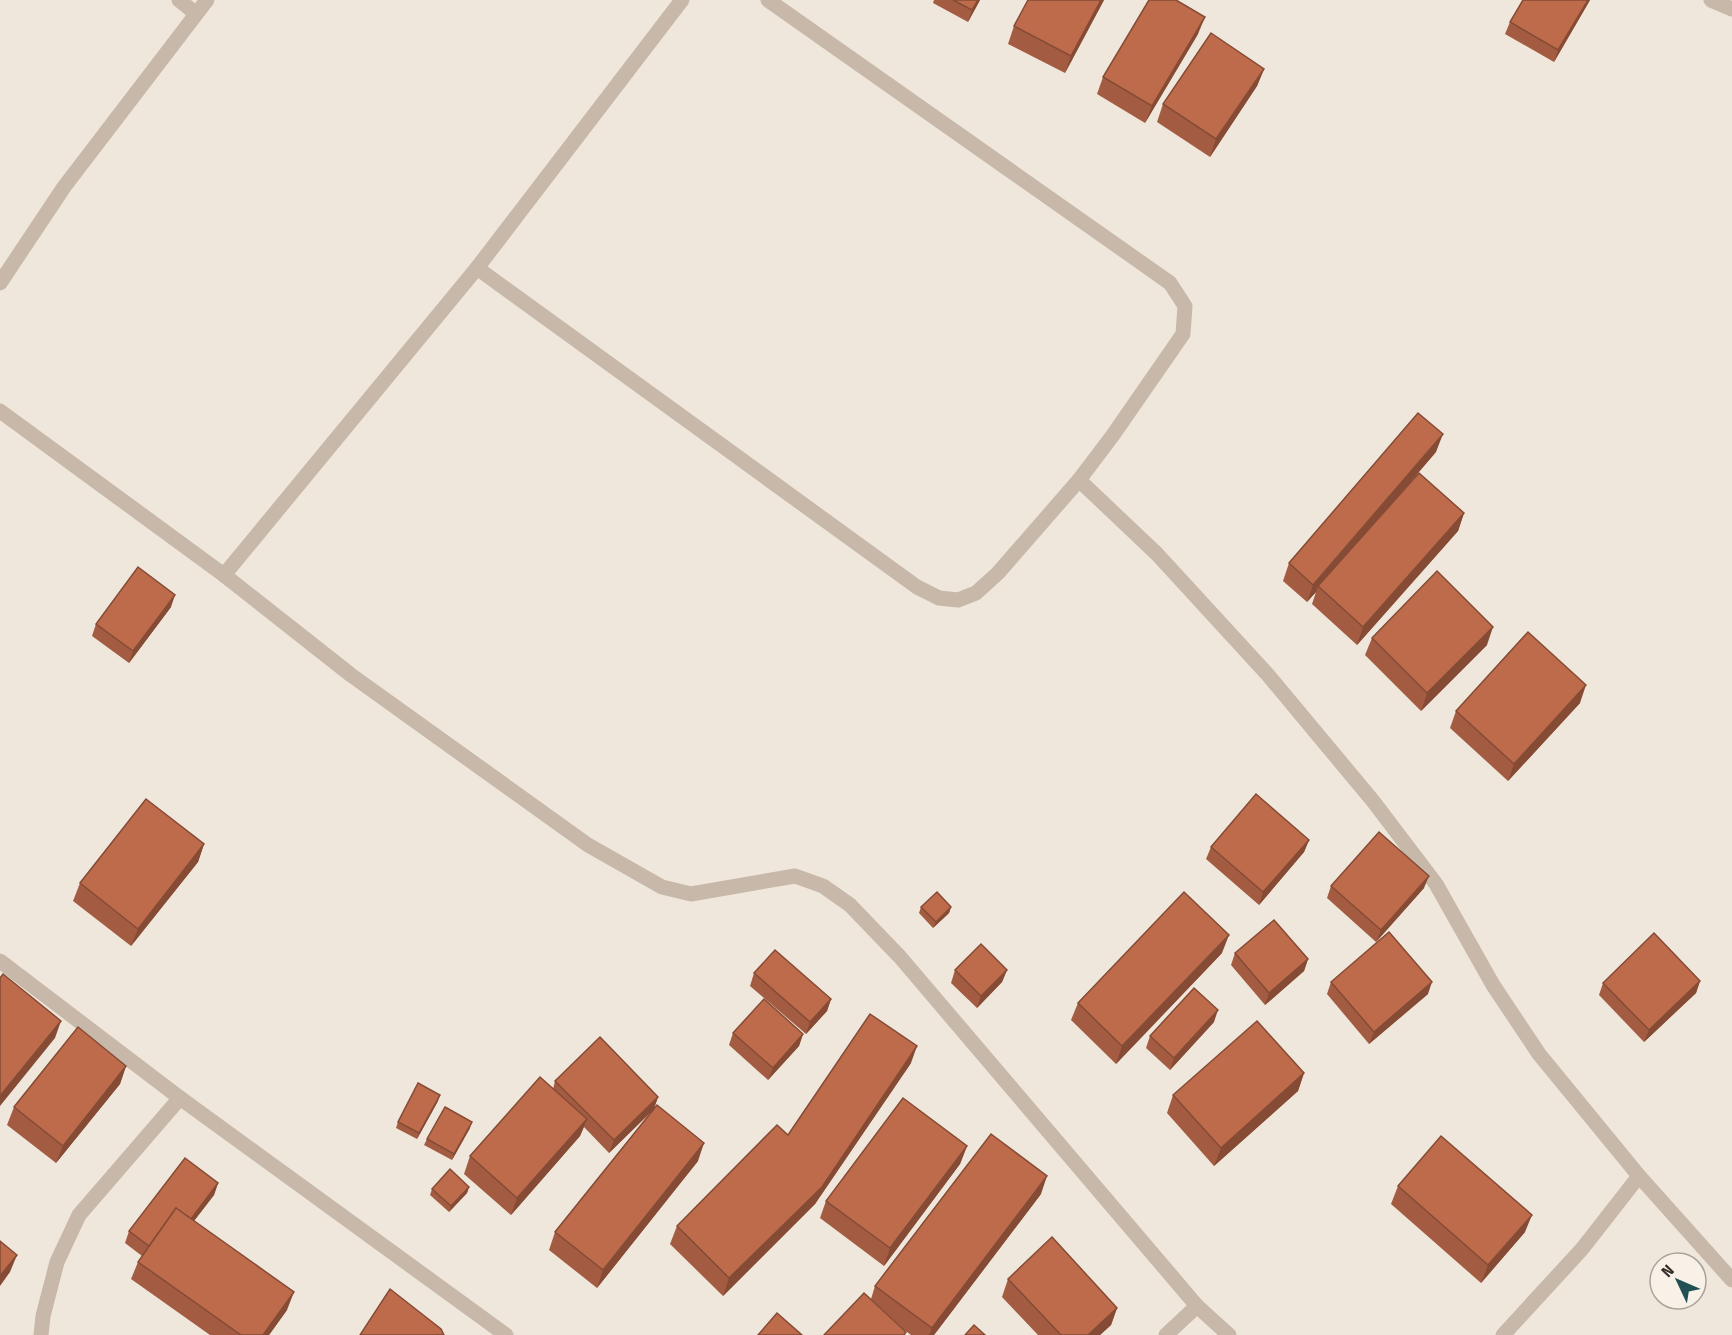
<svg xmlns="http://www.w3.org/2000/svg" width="1732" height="1335" font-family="'Fira Sans Condensed',sans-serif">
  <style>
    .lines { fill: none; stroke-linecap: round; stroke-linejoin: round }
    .minor { stroke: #c7b8a9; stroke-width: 15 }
    .wall { fill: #a35c41 }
    .shaded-wall { fill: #854b35 }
    .building { fill: #be6b4c; stroke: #854b35; stroke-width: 1.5 }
  </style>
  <rect width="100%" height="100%" fill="#f0e7dc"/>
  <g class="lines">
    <g class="minor">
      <path d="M179 0 195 13"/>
      <path d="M1711 0 1732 9"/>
      <path d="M477 268 917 587 939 598 958 600 976 593 998 573 1079 480 1113 435 1183 334 1185 306 1170 283 768 0"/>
      <path d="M0 283 64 187 207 0"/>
      <path d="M0 411 224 575 351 675 588 845 662 887 691 894 795 876 823 886 850 905 900 957 1197 1306 1229 1335"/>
      <path d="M1079 480 1157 554 1268 675 1373 801 1436 884 1493 985 1539 1054 1639 1176 1732 1280"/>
      <path d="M224 575 477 268 682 0"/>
      <path d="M0 961 180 1098 506 1335"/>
      <path d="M41 1335 43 1316 57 1262 79 1215 180 1098"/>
      <path d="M1166 1335 1197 1306"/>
      <path d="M1503 1335 1582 1249 1639 1176"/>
    </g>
  </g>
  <g class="wall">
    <path d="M934 0H980L968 22 933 3Z"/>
    <path d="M1028 0H1104L1065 73 1008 44 1014 26Z"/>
    <path d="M1523 0H1590L1554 62 1505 34 1510 22Z"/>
    <path d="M1198 34 1145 123 1097 94 1103 77Z"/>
    <path d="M1264 69 1257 86 1210 157 1157 122 1163 104Z"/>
    <path d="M1436 452 1400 494 1464 513 1458 531 1357 645 1312 604 1316 592 1307 602 1283 581 1289 563Z"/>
    <path d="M171 607 129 663 92 636 96 624Z"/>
    <path d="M1372 638 1487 645 1421 711 1365 655Z"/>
    <path d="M1580 703 1508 781 1450 728 1456 711Z"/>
    <path d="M1309 840 1304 852 1259 905 1206 859 1211 847Z"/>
    <path d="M204 844 198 862 131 946 73 901 80 883Z"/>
    <path d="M1331 886 1424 888 1376 942 1327 898Z"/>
    <path d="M921 907H951L949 913 933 928 919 913Z"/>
    <path d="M1222 953 1116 1064 1071 1020 1078 1003Z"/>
    <path d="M1235 953 1308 959 1304 971 1265 1005 1231 965Z"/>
    <path d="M955 970H1007L1002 982 977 1008 951 983Z"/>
    <path d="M754 973 831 999 827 1011 806 1034 750 986Z"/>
    <path d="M1700 981 1696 993 1644 1042 1599 995 1603 983Z"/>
    <path d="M1331 982 1428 994 1369 1044 1327 994Z"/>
    <path d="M1214 1022 1170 1070 1146 1048 1150 1036Z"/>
    <path d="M733 1033 803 1034 799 1046 768 1080 729 1045Z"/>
    <path d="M911 1063 815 1204 723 1296 670 1244 677 1226 788 1135Z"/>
    <path d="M126 1066 120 1084 56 1163 7 1125 14 1107Z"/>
    <path d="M1304 1073 1298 1091 1214 1166 1167 1113 1173 1095Z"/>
    <path d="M555 1081 658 1097 654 1108 698 1161 597 1288 549 1250 555 1232 652 1111 609 1153 584 1127 580 1136 511 1215 464 1174 470 1156 553 1089Z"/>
    <path d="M438 1101 417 1139 396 1128 398 1122Z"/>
    <path d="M470 1128 452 1160 424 1145 427 1139Z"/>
    <path d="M967 1146 960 1164 884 1266 820 1218 826 1201Z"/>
    <path d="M218 1183 214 1195 194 1221 287 1310 269 1335H210L131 1279 138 1262 142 1256 125 1243 129 1231Z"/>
    <path d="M1398 1186 1525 1232 1481 1283 1391 1204Z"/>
    <path d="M469 1187 467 1193 449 1212 430 1195 432 1189Z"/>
    <path d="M1041 1194 934 1335H911L903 1329 871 1299 875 1286Z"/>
    <path d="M1008 1279 1117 1308 1111 1325 1100 1335H1038L1002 1297Z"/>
  </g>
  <g class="shaded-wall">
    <path d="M978 0H980L968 22 972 10Z"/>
    <path d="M1101 0H1104L1065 73 1071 56Z"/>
    <path d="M1588 0H1590L1554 62 1558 50Z"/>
    <path d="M1205 17 1198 34 1145 123 1152 106Z"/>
    <path d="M1264 69 1257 86 1210 157 1216 139Z"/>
    <path d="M1443 434 1436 452 1319 588 1318 586 1316 592 1307 602 1313 585Z"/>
    <path d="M1464 513 1458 531 1357 645 1363 627Z"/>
    <path d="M175 595 171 607 129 663 133 651Z"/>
    <path d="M1493 627 1487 645 1421 711 1427 693Z"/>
    <path d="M1586 685 1580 703 1508 781 1514 764Z"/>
    <path d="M1309 840 1304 852 1259 905 1263 892Z"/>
    <path d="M204 844 198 862 131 946 138 929Z"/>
    <path d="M1429 876 1424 888 1376 942 1381 930Z"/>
    <path d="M951 907 949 913 933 928 936 922Z"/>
    <path d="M1229 935 1222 953 1116 1064 1122 1046Z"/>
    <path d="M1308 959 1304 971 1265 1005 1269 993Z"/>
    <path d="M1007 970 1002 982 977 1008 981 996Z"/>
    <path d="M1700 981 1696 993 1644 1042 1649 1030Z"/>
    <path d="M1432 982 1428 994 1369 1044 1374 1032Z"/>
    <path d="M831 999 827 1011 806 1034 810 1022Z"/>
    <path d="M1218 1010 1214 1022 1170 1070 1174 1058Z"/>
    <path d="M61 1021 55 1038 0 1106V1096Z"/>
    <path d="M803 1034 799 1046 768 1080 773 1068Z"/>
    <path d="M917 1046 911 1063 815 1204 723 1296 729 1278Z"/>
    <path d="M126 1066 120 1084 56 1163 63 1146Z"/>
    <path d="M1304 1073 1298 1091 1214 1166 1221 1148Z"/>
    <path d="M440 1095 438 1101 417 1139 419 1133Z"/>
    <path d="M658 1097 654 1109 609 1153 614 1140Z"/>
    <path d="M587 1119 580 1136 511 1215 517 1198Z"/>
    <path d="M472 1122 470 1128 452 1160 454 1154Z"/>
    <path d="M704 1143 698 1161 597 1288 603 1270Z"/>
    <path d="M967 1146 960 1164 884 1266 890 1248Z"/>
    <path d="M1047 1176 1041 1194 934 1335H929L932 1328Z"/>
    <path d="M218 1183 214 1195 183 1235 187 1223Z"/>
    <path d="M469 1187 467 1193 449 1212 451 1206Z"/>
    <path d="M1532 1215 1525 1232 1481 1283 1488 1265Z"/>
    <path d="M17 1255 10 1272 0 1286V1276Z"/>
    <path d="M294 1292 287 1310 269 1335H263Z"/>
    <path d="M1117 1308 1111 1325 1100 1335H1088Z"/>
  </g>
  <g class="building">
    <path d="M953 0H978L972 10Z"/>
    <path d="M1028 0H1101L1071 56 1014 26Z"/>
    <path d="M1149 0H1176L1205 17 1152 106 1103 77Z"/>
    <path d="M1523 0H1588L1558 50 1510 22Z"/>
    <path d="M1211 33 1264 69 1216 139 1163 104Z"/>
    <path d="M1418 413 1443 434 1313 585 1289 563Z"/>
    <path d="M1419 473 1464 513 1363 627 1318 586Z"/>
    <path d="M138 567 175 595 133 651 96 624Z"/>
    <path d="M1437 571 1493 627 1427 693 1372 638Z"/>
    <path d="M1528 632 1586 685 1514 764 1456 711Z"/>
    <path d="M1256 794 1309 840 1263 892 1211 847Z"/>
    <path d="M146 799 204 844 138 929 80 883Z"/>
    <path d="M1379 832 1429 876 1381 930 1331 886Z"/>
    <path d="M937 892 951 907 936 922 921 907Z"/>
    <path d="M1184 892 1229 935 1122 1046 1078 1003Z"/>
    <path d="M1274 920 1308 959 1269 993 1235 953Z"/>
    <path d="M1389 932 1432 982 1374 1032 1331 982Z"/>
    <path d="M1654 933 1700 981 1649 1030 1603 983Z"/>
    <path d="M981 944 1007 970 981 996 955 970Z"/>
    <path d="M775 950 831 999 810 1022 754 973Z"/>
    <path d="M3 974 61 1021 0 1096V978Z"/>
    <path d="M1194 988 1218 1010 1174 1058 1150 1036Z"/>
    <path d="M764 999 803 1034 773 1068 733 1033Z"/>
    <path d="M870 1014 917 1046 822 1187 729 1278 677 1226 777 1125 788 1135Z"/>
    <path d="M1257 1021 1304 1073 1221 1148 1173 1095Z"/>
    <path d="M78 1027 126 1066 63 1146 14 1107Z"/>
    <path d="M600 1037 658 1097 614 1140 555 1081Z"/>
    <path d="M540 1077 587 1119 517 1198 470 1156Z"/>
    <path d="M418 1083 440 1095 419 1133 398 1122Z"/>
    <path d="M903 1098 967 1146 890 1248 826 1201Z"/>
    <path d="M657 1105 704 1143 603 1270 555 1232Z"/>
    <path d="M445 1107 472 1122 454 1154 427 1139Z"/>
    <path d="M991 1134 1047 1176 932 1328 875 1286Z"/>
    <path d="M1441 1136 1532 1215 1488 1265 1398 1186Z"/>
    <path d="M185 1158 218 1183 191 1219 176 1208 149 1246 129 1231Z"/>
    <path d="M450 1169 469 1187 451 1206 432 1189Z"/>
    <path d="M176 1208 294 1292 263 1335H241L138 1262Z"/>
    <path d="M1052 1237 1117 1308 1088 1335H1061L1008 1279Z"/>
    <path d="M0 1241 17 1255 0 1276Z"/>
    <path d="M390 1289 441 1329 444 1335H360Z"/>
    <path d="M864 1293 906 1332 904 1335H824Z"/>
    <path d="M777 1313 802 1335H758Z"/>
    <path d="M974 1325 985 1335H965Z"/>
  </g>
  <g transform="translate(1678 1281) rotate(314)"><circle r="28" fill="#f8f1e8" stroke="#aaa39b" stroke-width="1.5"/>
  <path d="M0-4.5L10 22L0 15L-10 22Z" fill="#204f54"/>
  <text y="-9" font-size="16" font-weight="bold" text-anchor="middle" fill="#352d28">N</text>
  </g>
</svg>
